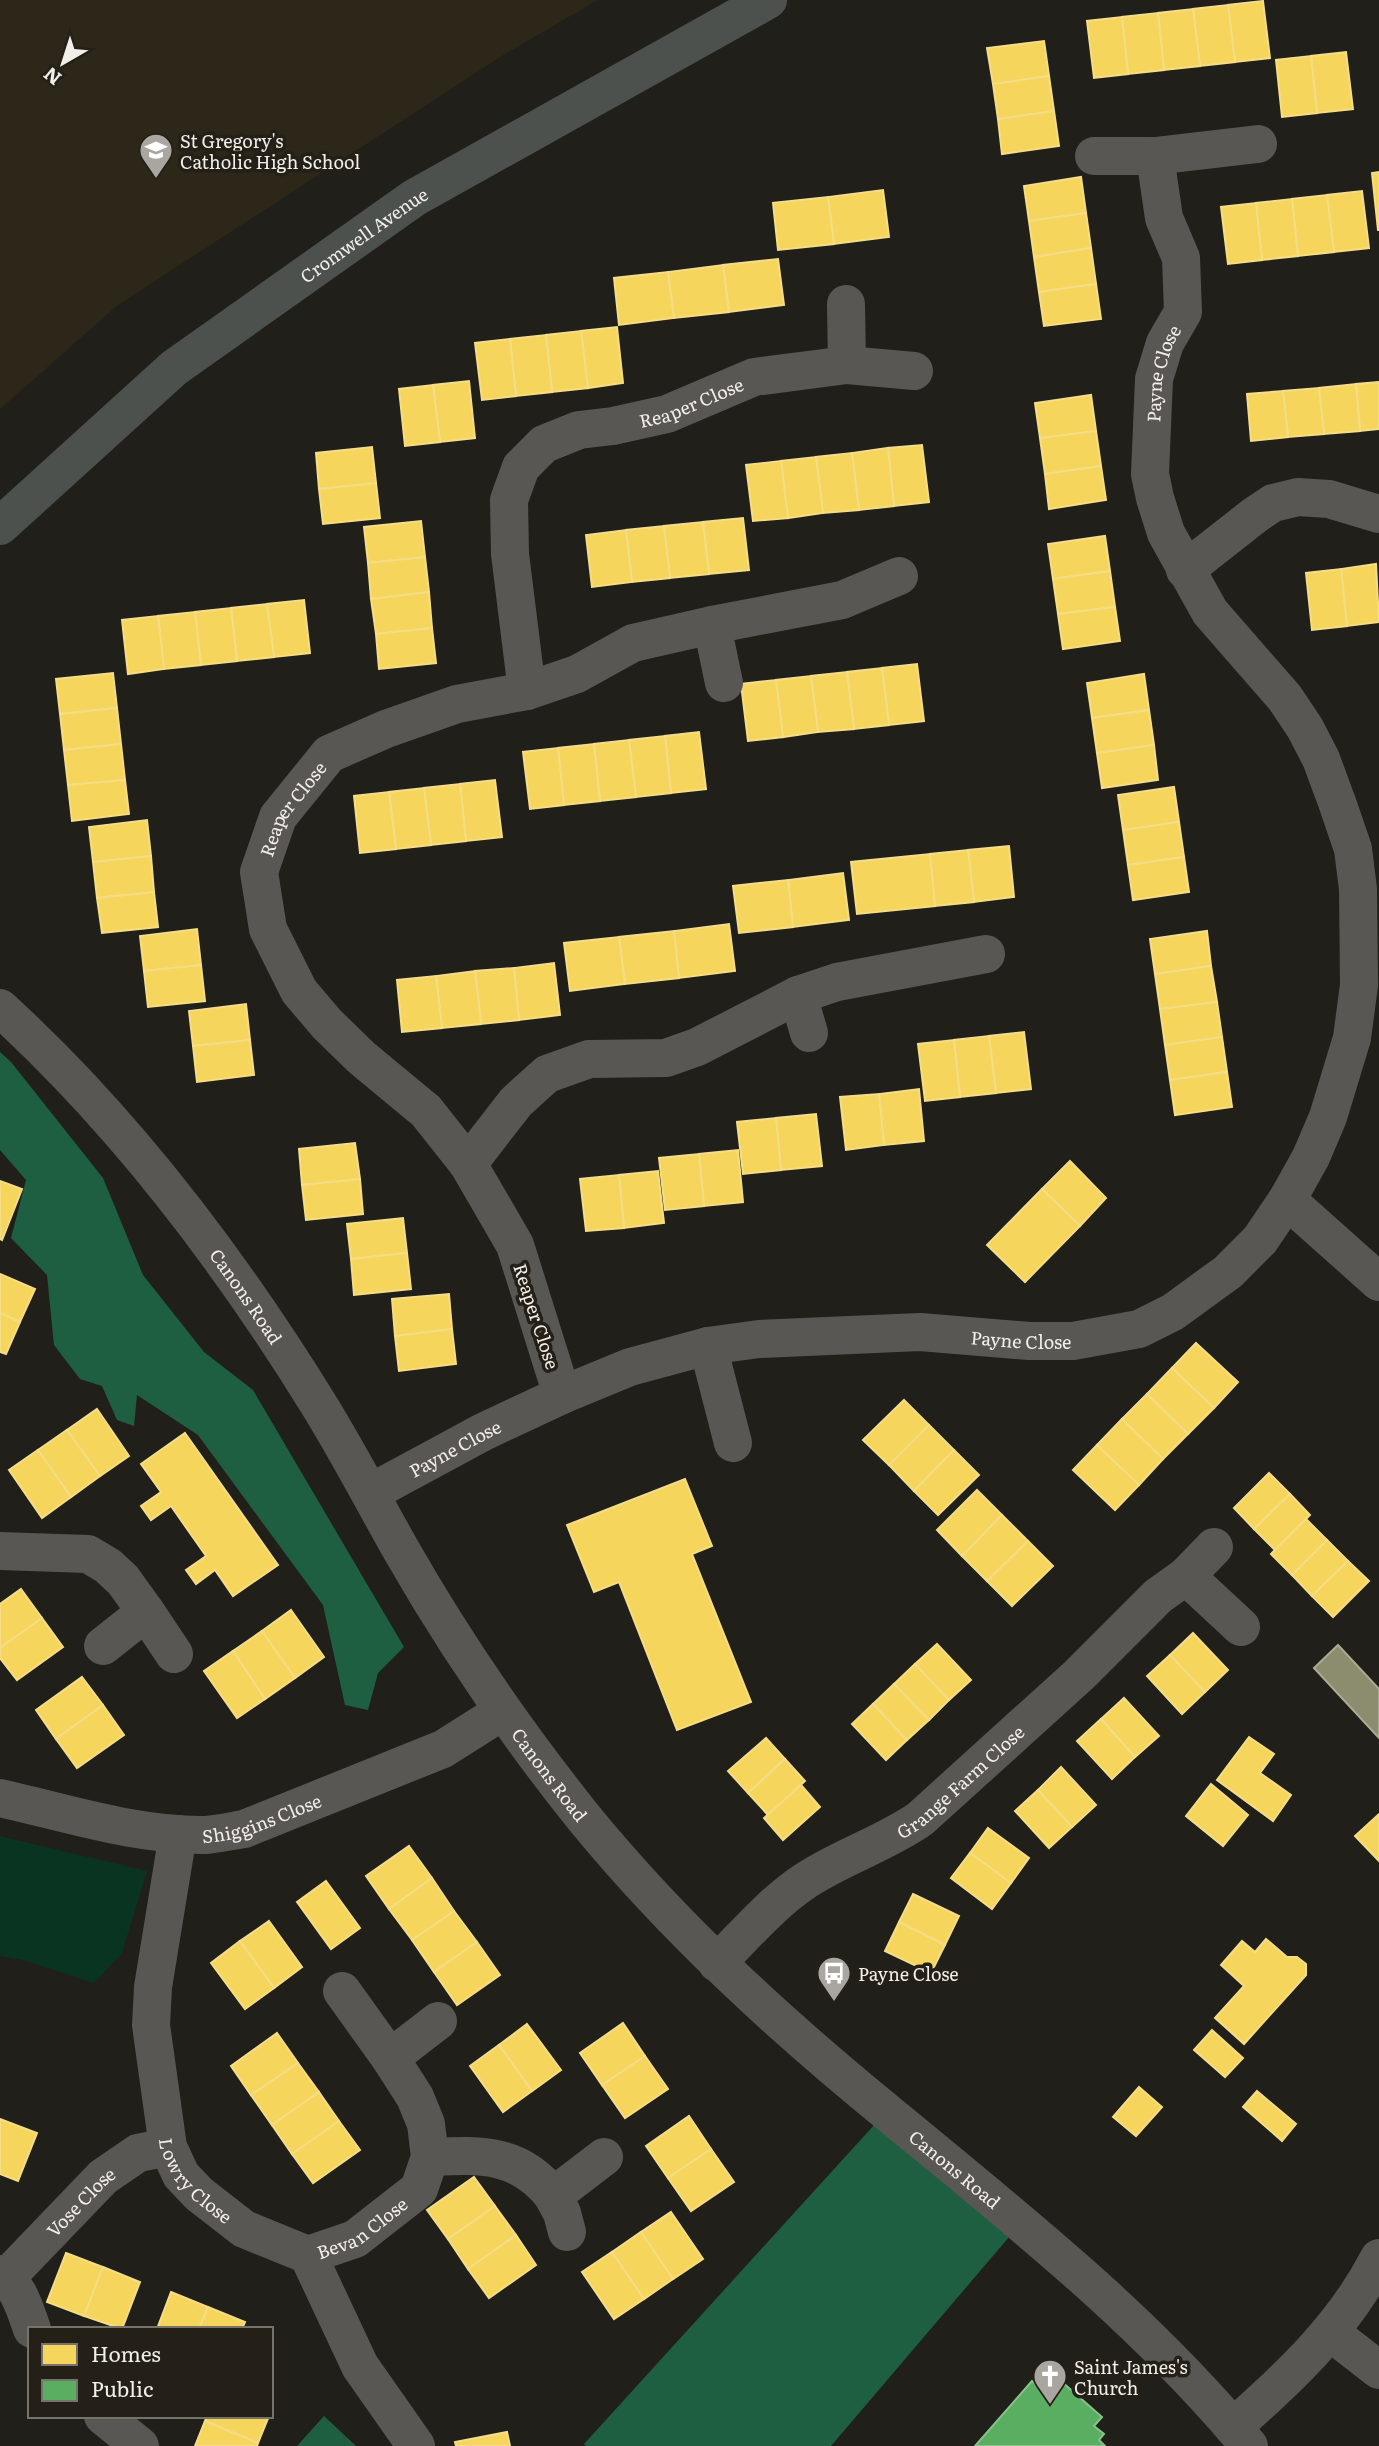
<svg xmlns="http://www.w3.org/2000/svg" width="1379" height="2446" font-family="Literata,serif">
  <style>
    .built { fill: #2c2718 }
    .green { fill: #093422 }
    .forest { fill: #1e5f42 }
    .homes { fill: #f6d55c; stroke: #f5dd86; stroke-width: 2 }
    .public { fill: #5aae61; stroke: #88c28a; stroke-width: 2 }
    .industry { fill: #8c8c6e; stroke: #abaa93; stroke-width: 2 }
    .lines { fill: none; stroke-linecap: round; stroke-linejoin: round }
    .minor { stroke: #595754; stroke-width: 38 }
    .major { stroke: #4c514d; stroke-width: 38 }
    .labels { text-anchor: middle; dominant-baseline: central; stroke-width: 7; stroke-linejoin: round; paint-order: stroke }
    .poi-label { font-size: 18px; fill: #f2efe9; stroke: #242017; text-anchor: start }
    .street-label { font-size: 18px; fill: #f2efe9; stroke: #242017 }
  </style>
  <rect width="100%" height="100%" fill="#211f1a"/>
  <path class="built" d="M0 0H598L505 54 118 305 0 409Z"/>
  <path class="green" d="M0 1836 147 1871 122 1953 94 1983 23 1960 0 1956Z"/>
  <g class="forest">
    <path d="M0 1052 11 1062 103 1178 143 1275 204 1352 253 1390 404 1647 378 1673 368 1710 345 1705 323 1605 198 1435 137 1395 134 1426 117 1420 102 1386 80 1379 54 1345 47 1275 11 1238 26 1180 0 1150Z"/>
    <path d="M886 2112 1021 2223 831 2446H586L584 2444Z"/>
    <path d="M324 2416 356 2446H297Z"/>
  </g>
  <g class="homes">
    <path d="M1263 1 1270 58 1235 62 1228 5Z"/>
    <path d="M1228 5 1235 62 1200 66 1193 9Z"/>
    <path d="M1193 9 1200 66 1164 70 1158 13Z"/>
    <path d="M1158 13 1164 70 1128 74 1122 17Z"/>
    <path d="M1122 17 1128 74 1094 78 1087 21Z"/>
    <path d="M1044 41 1049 76 993 84 987 48Z"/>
    <path d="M1346 52 1353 109 1317 113 1311 56Z"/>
    <path d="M1311 56 1317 113 1282 117 1276 60Z"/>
    <path d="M1049 76 1054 111 998 119 993 84Z"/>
    <path d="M1054 111 1059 146 1002 154 998 119Z"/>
    <path d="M1379 172V230H1378L1372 173Z"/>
    <path d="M1081 177 1086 213 1029 221 1024 186Z"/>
    <path d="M883 190 889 237 834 244 828 197Z"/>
    <path d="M1362 191 1369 248 1334 252 1327 195Z"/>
    <path d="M1327 195 1334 252 1298 256 1292 199Z"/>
    <path d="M828 197 834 244 778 250 773 203Z"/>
    <path d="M1292 199 1298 256 1262 260 1256 203Z"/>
    <path d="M1256 203 1262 260 1228 264 1221 207Z"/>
    <path d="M1086 213 1091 248 1034 257 1029 221Z"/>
    <path d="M1091 248 1096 284 1039 292 1034 257Z"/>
    <path d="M778 259 784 305 729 312 723 265Z"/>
    <path d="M723 265 729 312 674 318 668 272Z"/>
    <path d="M668 272 674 318 619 325 614 278Z"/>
    <path d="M1096 284 1101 319 1044 326 1039 292Z"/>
    <path d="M617 327 623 383 588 388 581 331Z"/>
    <path d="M581 331 588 388 552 392 546 335Z"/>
    <path d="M546 335 552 392 516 396 510 339Z"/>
    <path d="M510 339 516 396 482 400 475 343Z"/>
    <path d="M469 381 475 438 440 442 433 385Z"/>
    <path d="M1379 382V429L1360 431 1356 384Z"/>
    <path d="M1356 384 1360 431 1324 434 1319 388Z"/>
    <path d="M433 385 440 442 405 446 399 389Z"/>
    <path d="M1319 388 1324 434 1288 437 1283 391Z"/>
    <path d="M1283 391 1288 437 1251 441 1247 394Z"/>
    <path d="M1091 395 1096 431 1040 438 1035 403Z"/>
    <path d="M1096 431 1101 466 1045 474 1040 438Z"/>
    <path d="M922 445 929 502 894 506 888 448Z"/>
    <path d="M372 447 376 483 319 489 316 453Z"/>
    <path d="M888 448 894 506 859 510 852 453Z"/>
    <path d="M852 453 859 510 823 513 816 457Z"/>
    <path d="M816 457 823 513 788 518 781 461Z"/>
    <path d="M781 461 788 518 753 521 746 465Z"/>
    <path d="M1101 466 1106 500 1049 509 1045 474Z"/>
    <path d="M376 483 380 518 323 524 319 489Z"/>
    <path d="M743 518 749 570 709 574 703 522Z"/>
    <path d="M421 521 425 557 368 563 364 527Z"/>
    <path d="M703 522 709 574 670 578 664 526Z"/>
    <path d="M664 526 670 578 632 582 626 530Z"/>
    <path d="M626 530 632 582 592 587 586 535Z"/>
    <path d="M1105 536 1110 571 1053 579 1048 544Z"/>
    <path d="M425 557 429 592 371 599 368 563Z"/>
    <path d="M1376 564 1379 622 1347 626 1341 569Z"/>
    <path d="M1341 569 1347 626 1312 630 1306 573Z"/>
    <path d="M1110 571 1115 607 1058 614 1053 579Z"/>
    <path d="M429 592 432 628 376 634 371 599Z"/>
    <path d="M304 600 310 653 274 657 267 604Z"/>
    <path d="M267 604 274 657 237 661 231 608Z"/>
    <path d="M1115 607 1120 641 1063 649 1058 614Z"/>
    <path d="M231 608 237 661 201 665 195 612Z"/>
    <path d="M195 612 201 665 164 669 158 616Z"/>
    <path d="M158 616 164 669 128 674 122 620Z"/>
    <path d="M432 628 436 663 379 669 376 634Z"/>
    <path d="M917 664 924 721 889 725 882 668Z"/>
    <path d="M882 668 889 725 854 729 847 672Z"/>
    <path d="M847 672 854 729 818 732 811 676Z"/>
    <path d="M113 673 117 708 60 714 56 679Z"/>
    <path d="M1144 674 1149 710 1092 718 1087 683Z"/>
    <path d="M811 676 818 732 783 737 776 680Z"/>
    <path d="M776 680 783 737 748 741 741 684Z"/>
    <path d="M117 708 121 744 64 750 60 714Z"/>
    <path d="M1149 710 1154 745 1097 753 1092 718Z"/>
    <path d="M699 732 706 789 671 793 665 736Z"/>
    <path d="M665 736 671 793 636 797 629 740Z"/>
    <path d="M629 740 636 797 600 801 594 744Z"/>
    <path d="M121 744 125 780 68 785 64 750Z"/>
    <path d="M594 744 600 801 564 805 558 748Z"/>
    <path d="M1154 745 1158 780 1102 788 1097 753Z"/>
    <path d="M558 748 564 805 530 809 523 752Z"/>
    <path d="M125 780 129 814 72 821 68 785Z"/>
    <path d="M495 780 502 837 466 841 460 784Z"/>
    <path d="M460 784 466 841 431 845 424 788Z"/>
    <path d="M1174 787 1179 822 1123 830 1118 795Z"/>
    <path d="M424 788 431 845 396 849 389 792Z"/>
    <path d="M389 792 396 849 360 853 354 796Z"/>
    <path d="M147 820 151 856 93 862 89 827Z"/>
    <path d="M1179 822 1184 857 1128 865 1123 830Z"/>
    <path d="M1009 846 1014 897 974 902 968 850Z"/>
    <path d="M968 850 974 902 935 906 930 854Z"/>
    <path d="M930 854 935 906 857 914 851 862Z"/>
    <path d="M151 856 154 892 97 898 93 862Z"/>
    <path d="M1184 857 1189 892 1133 900 1128 865Z"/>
    <path d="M843 873 849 920 793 927 788 880Z"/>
    <path d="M788 880 793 927 739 933 733 886Z"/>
    <path d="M154 892 158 927 102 933 97 898Z"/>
    <path d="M729 924 735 971 679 978 674 931Z"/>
    <path d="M197 929 201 965 144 971 140 936Z"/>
    <path d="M674 931 679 978 625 984 619 937Z"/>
    <path d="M1207 931 1211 966 1155 974 1150 939Z"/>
    <path d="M619 937 625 984 570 991 564 943Z"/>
    <path d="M554 963 560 1015 519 1020 514 968Z"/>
    <path d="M201 965 205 1001 148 1007 144 971Z"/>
    <path d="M1211 966 1217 1002 1160 1009 1155 974Z"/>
    <path d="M514 968 519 1020 481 1024 475 971Z"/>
    <path d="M475 971 481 1024 442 1028 436 976Z"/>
    <path d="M436 976 442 1028 402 1032 397 980Z"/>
    <path d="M1217 1002 1222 1037 1165 1045 1160 1009Z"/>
    <path d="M246 1004 250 1040 193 1046 189 1011Z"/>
    <path d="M1024 1032 1031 1089 996 1093 989 1036Z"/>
    <path d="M989 1036 996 1093 960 1097 954 1040Z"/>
    <path d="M1222 1037 1227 1072 1170 1080 1165 1045Z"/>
    <path d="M250 1040 254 1075 197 1082 193 1046Z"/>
    <path d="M954 1040 960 1097 925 1101 918 1044Z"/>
    <path d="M1227 1072 1232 1107 1175 1115 1170 1080Z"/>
    <path d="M919 1089 924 1141 884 1145 879 1094Z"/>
    <path d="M879 1094 884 1145 846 1150 840 1097Z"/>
    <path d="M816 1114 822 1166 781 1170 776 1118Z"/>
    <path d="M776 1118 781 1170 743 1174 737 1122Z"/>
    <path d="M355 1143 360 1179 302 1185 299 1149Z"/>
    <path d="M738 1150 743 1202 704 1206 699 1154Z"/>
    <path d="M699 1154 704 1206 665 1210 659 1158Z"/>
    <path d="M1070 1161 1106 1198 1080 1226 1042 1189Z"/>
    <path d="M658 1171 664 1223 624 1228 619 1175Z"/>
    <path d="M619 1175 624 1228 586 1231 580 1179Z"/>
    <path d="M360 1179 363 1214 306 1220 302 1185Z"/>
    <path d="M0 1181 22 1189 2 1240 0 1239Z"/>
    <path d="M1042 1189 1080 1226 1025 1282 987 1245Z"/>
    <path d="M403 1218 407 1253 351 1259 347 1224Z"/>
    <path d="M407 1253 411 1289 354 1295 351 1259Z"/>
    <path d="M0 1274 35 1289 20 1322 0 1313Z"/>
    <path d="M449 1294 452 1329 395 1336 392 1299Z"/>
    <path d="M0 1313 20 1322 6 1354 0 1352Z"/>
    <path d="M452 1329 456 1364 399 1371 395 1336Z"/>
    <path d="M1196 1343 1238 1382 1214 1408 1172 1368Z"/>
    <path d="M1172 1368 1214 1408 1188 1434 1147 1394Z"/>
    <path d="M1147 1394 1188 1434 1163 1459 1122 1419Z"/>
    <path d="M904 1400 929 1425 889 1465 863 1440Z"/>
    <path d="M97 1409 129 1456 100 1476 67 1430Z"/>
    <path d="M1122 1419 1163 1459 1139 1485 1097 1445Z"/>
    <path d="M929 1425 954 1450 914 1491 889 1465Z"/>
    <path d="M67 1430 100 1476 71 1497 38 1450Z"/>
    <path d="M185 1433 278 1565 233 1596 215 1570 196 1584 186 1570 206 1556 171 1506 151 1520 141 1506 161 1492 141 1464Z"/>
    <path d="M1097 1445 1139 1485 1115 1510 1073 1470Z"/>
    <path d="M38 1450 71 1497 42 1518 9 1470Z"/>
    <path d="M954 1450 979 1475 938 1515 914 1491Z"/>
    <path d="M1269 1473 1290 1494 1254 1529 1234 1508Z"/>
    <path d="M685 1479 712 1546 692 1554 751 1702 677 1730 619 1582 594 1592 567 1525Z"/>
    <path d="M977 1490 1002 1515 962 1556 937 1530Z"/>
    <path d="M1290 1494 1310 1515 1275 1550 1254 1529Z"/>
    <path d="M1002 1515 1028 1541 987 1581 962 1556Z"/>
    <path d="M1306 1519 1327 1540 1292 1575 1271 1554Z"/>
    <path d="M1327 1540 1348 1561 1312 1596 1292 1575Z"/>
    <path d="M1028 1541 1053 1566 1012 1606 987 1581Z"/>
    <path d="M1348 1561 1369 1581 1333 1617 1312 1596Z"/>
    <path d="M21 1589 42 1618 0 1648V1604Z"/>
    <path d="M291 1610 324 1657 295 1678 262 1631Z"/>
    <path d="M42 1618 63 1647 17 1680 0 1658V1648Z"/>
    <path d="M262 1631 295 1678 265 1699 233 1651Z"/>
    <path d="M1193 1633 1228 1670 1205 1692 1170 1655Z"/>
    <path d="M937 1644 971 1680 949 1700 915 1664Z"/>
    <path d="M233 1651 265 1699 237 1718 204 1671Z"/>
    <path d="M1170 1655 1205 1692 1182 1714 1147 1676Z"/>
    <path d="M915 1664 949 1700 929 1720 894 1684Z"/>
    <path d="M82 1677 103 1705 56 1739 36 1710Z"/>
    <path d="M894 1684 929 1720 907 1740 873 1704Z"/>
    <path d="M1124 1698 1159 1736 1135 1757 1101 1719Z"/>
    <path d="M873 1704 907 1740 886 1760 852 1724Z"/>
    <path d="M103 1705 124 1735 77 1768 56 1739Z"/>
    <path d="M1101 1719 1135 1757 1112 1779 1077 1741Z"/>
    <path d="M1249 1737 1274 1754 1260 1773 1291 1795 1273 1821 1217 1780Z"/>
    <path d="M766 1738 785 1759 748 1793 728 1771Z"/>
    <path d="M785 1759 805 1781 768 1815 748 1793Z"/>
    <path d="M1061 1767 1096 1805 1072 1827 1038 1790Z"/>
    <path d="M1211 1784 1248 1815 1223 1846 1186 1816Z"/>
    <path d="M801 1785 820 1807 783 1840 764 1818Z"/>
    <path d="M1038 1790 1072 1827 1049 1848 1015 1811Z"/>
    <path d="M1379 1814V1861L1355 1836Z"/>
    <path d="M988 1828 1029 1858 1011 1883 970 1853Z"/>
    <path d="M409 1846 432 1878 389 1909 366 1876Z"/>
    <path d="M970 1853 1011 1883 992 1909 951 1878Z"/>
    <path d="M432 1878 454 1911 412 1940 389 1909Z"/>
    <path d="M326 1881 360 1928 331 1949 297 1902Z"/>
    <path d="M913 1894 959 1916 945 1945 899 1922Z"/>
    <path d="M454 1911 477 1942 434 1972 412 1940Z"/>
    <path d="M269 1921 302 1967 274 1988 240 1941Z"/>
    <path d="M899 1922 945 1945 931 1973 885 1951Z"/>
    <path d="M1266 1939 1287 1957H1297L1306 1964V1975L1244 2044 1215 2018 1244 1986 1221 1965 1242 1941 1255 1952Z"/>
    <path d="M240 1941 274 1988 245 2009 211 1963Z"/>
    <path d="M477 1942 500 1975 457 2005 434 1972Z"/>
    <path d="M623 2023 645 2056 602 2085 580 2053Z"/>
    <path d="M527 2024 561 2070 532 2091 499 2045Z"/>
    <path d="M1212 2030 1243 2058 1225 2077 1194 2050Z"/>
    <path d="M277 2033 298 2063 251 2095 231 2066Z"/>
    <path d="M499 2045 532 2091 503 2112 470 2066Z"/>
    <path d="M645 2056 668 2089 625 2118 602 2085Z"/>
    <path d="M298 2063 319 2092 272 2125 251 2095Z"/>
    <path d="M1139 2087 1162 2107 1136 2136 1113 2117Z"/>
    <path d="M1257 2091 1296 2124 1282 2141 1243 2107Z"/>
    <path d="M319 2092 339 2121 292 2154 272 2125Z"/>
    <path d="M689 2116 711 2149 668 2178 646 2146Z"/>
    <path d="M0 2119 37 2133 18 2181 0 2174Z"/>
    <path d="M339 2121 360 2150 313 2183 292 2154Z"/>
    <path d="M711 2149 734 2182 691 2211 668 2178Z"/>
    <path d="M474 2177 495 2206 448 2239 427 2210Z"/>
    <path d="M495 2206 516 2235 468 2269 448 2239Z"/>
    <path d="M671 2212 703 2259 673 2279 641 2232Z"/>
    <path d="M641 2232 673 2279 644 2299 612 2252Z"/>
    <path d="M516 2235 536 2265 489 2298 468 2269Z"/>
    <path d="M612 2252 644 2299 614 2319 582 2272Z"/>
    <path d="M66 2253 103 2267 84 2316 47 2302Z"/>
    <path d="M103 2267 140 2282 122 2329 84 2316Z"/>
    <path d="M171 2292 208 2307 199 2329H157Z"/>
    <path d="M208 2307 245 2322 242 2329H199Z"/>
    <path d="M207 2416H269L258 2443 205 2421Z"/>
    <path d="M205 2421 258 2443 257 2446H195Z"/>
    <path d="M507 2432 510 2446H456L455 2442Z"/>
  </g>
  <path class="public" d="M1032 2381 1049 2396 1062 2382 1102 2417 1094 2426 1104 2434 1099 2440 1105 2446H975Z"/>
  <path class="industry" d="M1338 1645 1379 1689V1738L1314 1668Z"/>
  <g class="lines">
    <g class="minor">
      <path d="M1094 156H1155"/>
      <path d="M846 304 847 365 914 371"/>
      <path d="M1185 570 1255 515 1273 503 1298 497 1329 499 1379 514"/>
      <path d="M724 683 712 625 842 600 899 576"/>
      <path d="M527 691 577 674 633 643 712 625"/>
      <path id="s1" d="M0 1008C125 1122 230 1261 319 1405 348 1452 373 1500 400 1548 454 1643 516 1733 584 1818 674 1928 779 2024 888 2113 1014 2217 1144 2319 1249 2446"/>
      <path d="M809 1033 798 995 837 982 986 954"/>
      <path d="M468 1164 516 1102 547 1074 589 1059 666 1058 697 1047 798 995"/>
      <path d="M1287 1200 1379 1282"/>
      <path d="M708 1346 733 1443"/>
      <path id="s2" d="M562 1395 515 1245 468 1164 426 1111 362 1058 327 1024 299 991 268 929 259 872 278 817 329 754 386 729 457 704 527 691 510 554 509 500 521 467 544 444 579 430 613 426 667 414 754 377 847 365"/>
      <path id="s3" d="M370 1493 483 1432 562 1395 630 1367 708 1346 759 1339 920 1332 1029 1341H1073L1139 1329 1173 1312 1228 1272 1260 1240 1287 1200 1311 1157 1328 1117 1352 1038 1359 985 1358 889 1353 849 1338 805 1321 759 1305 728 1285 698 1210 612 1166 533 1155 498 1150 474 1154 379 1165 343 1183 312 1181 258 1164 218 1155 156 1258 144"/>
      <path d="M1214 1547 1186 1576 1241 1627"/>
      <path d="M0 1551 88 1554 108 1566 123 1580 146 1612"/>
      <path d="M103 1646 146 1612 174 1654"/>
      <path id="s4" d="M0 1798C67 1813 137 1836 206 1835 219 1834 232 1831 244 1829L443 1749 503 1711"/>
      <path id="s5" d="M178 1834 153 1987 151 2025 168 2147 181 2175 199 2194 244 2229 308 2255 360 2366 416 2446"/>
      <path id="s6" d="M717 1963C745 1935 772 1903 805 1881 841 1857 884 1844 920 1819L1079 1675 1158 1596 1186 1576"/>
      <path d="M342 1991 390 2058 438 2021"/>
      <path d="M430 2157C480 2155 519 2152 553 2196"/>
      <path d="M567 2232 562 2213 553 2196 604 2157"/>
      <path id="s7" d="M308 2255 355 2239 419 2189 430 2157 426 2124 415 2097 390 2058"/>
      <path d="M0 2274C19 2285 25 2310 32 2329"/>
      <path id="s8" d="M6 2278 103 2177 138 2153 168 2147"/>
      <path d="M1330 2332 1379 2370"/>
      <path d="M103 2416 140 2446"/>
      <path d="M1233 2427C1290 2377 1344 2326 1379 2258"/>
    </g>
    <path class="major" id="s9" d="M0 526 174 368 414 198 768 0"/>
  </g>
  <defs>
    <symbol id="school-pin" viewBox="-11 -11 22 30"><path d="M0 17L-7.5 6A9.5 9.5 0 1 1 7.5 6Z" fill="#a9a6a1" stroke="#242017"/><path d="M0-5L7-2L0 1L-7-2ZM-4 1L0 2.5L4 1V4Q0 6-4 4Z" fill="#fff"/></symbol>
    <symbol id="bus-pin" viewBox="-11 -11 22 30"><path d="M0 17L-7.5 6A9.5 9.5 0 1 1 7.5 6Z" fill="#a9a6a1" stroke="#242017"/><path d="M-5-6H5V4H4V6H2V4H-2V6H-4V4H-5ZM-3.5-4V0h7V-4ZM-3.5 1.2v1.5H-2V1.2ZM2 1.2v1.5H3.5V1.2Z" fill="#fff"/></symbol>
    <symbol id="church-pin" viewBox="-11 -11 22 30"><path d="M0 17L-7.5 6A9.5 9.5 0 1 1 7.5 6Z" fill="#a9a6a1" stroke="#242017"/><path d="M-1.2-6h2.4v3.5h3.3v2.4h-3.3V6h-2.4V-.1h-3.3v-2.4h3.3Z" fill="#fff"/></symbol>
  </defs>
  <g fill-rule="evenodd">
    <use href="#school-pin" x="137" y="131" width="38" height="52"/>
    <use href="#bus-pin" x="815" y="1954" width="38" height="52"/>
    <use href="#church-pin" x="1031" y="2357" width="38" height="52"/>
  </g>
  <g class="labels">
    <g class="poi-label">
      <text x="180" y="140">St Gregory's<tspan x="180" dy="21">Catholic High School</tspan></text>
      <text x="858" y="1973">Payne Close</text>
      <text x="1074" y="2366">Saint James's<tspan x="1074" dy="21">Church</tspan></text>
    </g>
    <g class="street-label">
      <text stroke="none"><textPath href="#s9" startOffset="467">Cromwell Avenue</textPath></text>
      <text stroke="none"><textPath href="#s3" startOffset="1902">Payne Close</textPath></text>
      <text stroke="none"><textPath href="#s2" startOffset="1382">Reaper Close</textPath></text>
      <text stroke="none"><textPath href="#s2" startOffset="693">Reaper Close</textPath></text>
      <text stroke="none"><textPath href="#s1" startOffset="380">Canons Road</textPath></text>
      <text transform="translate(537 1316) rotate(72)">Reaper Close</text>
      <text stroke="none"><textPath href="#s3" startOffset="684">Payne Close</textPath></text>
      <text stroke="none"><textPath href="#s3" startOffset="96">Payne Close</textPath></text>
      <text stroke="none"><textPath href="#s1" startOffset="947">Canons Road</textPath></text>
      <text stroke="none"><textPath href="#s6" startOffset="306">Grange Farm Close</textPath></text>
      <text stroke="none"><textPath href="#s4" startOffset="268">Shiggins Close</textPath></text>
      <text stroke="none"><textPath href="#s1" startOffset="1514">Canons Road</textPath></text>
      <text stroke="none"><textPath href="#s5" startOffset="360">Lowry Close</textPath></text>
      <text stroke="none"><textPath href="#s8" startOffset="107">Vose Close</textPath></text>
      <text stroke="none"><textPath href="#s7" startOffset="61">Bevan Close</textPath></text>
    </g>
  </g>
  <rect x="28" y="2327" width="245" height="91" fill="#242017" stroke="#76736b" stroke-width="2"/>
  <rect x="42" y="2344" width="35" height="21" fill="#f6d55c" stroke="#76736b" stroke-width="2"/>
  <text x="91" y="2362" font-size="21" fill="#f2efe9">Homes</text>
  <rect x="42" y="2380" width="35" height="21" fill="#5aae61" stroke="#76736b" stroke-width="2"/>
  <text x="91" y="2397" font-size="21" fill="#f2efe9">Public</text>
  <g transform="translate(63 63) rotate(219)" stroke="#242017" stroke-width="5" paint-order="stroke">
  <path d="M0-5L12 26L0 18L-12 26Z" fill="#f2efe9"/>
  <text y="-10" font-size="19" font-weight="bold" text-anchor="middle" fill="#f2efe9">N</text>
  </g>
</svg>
